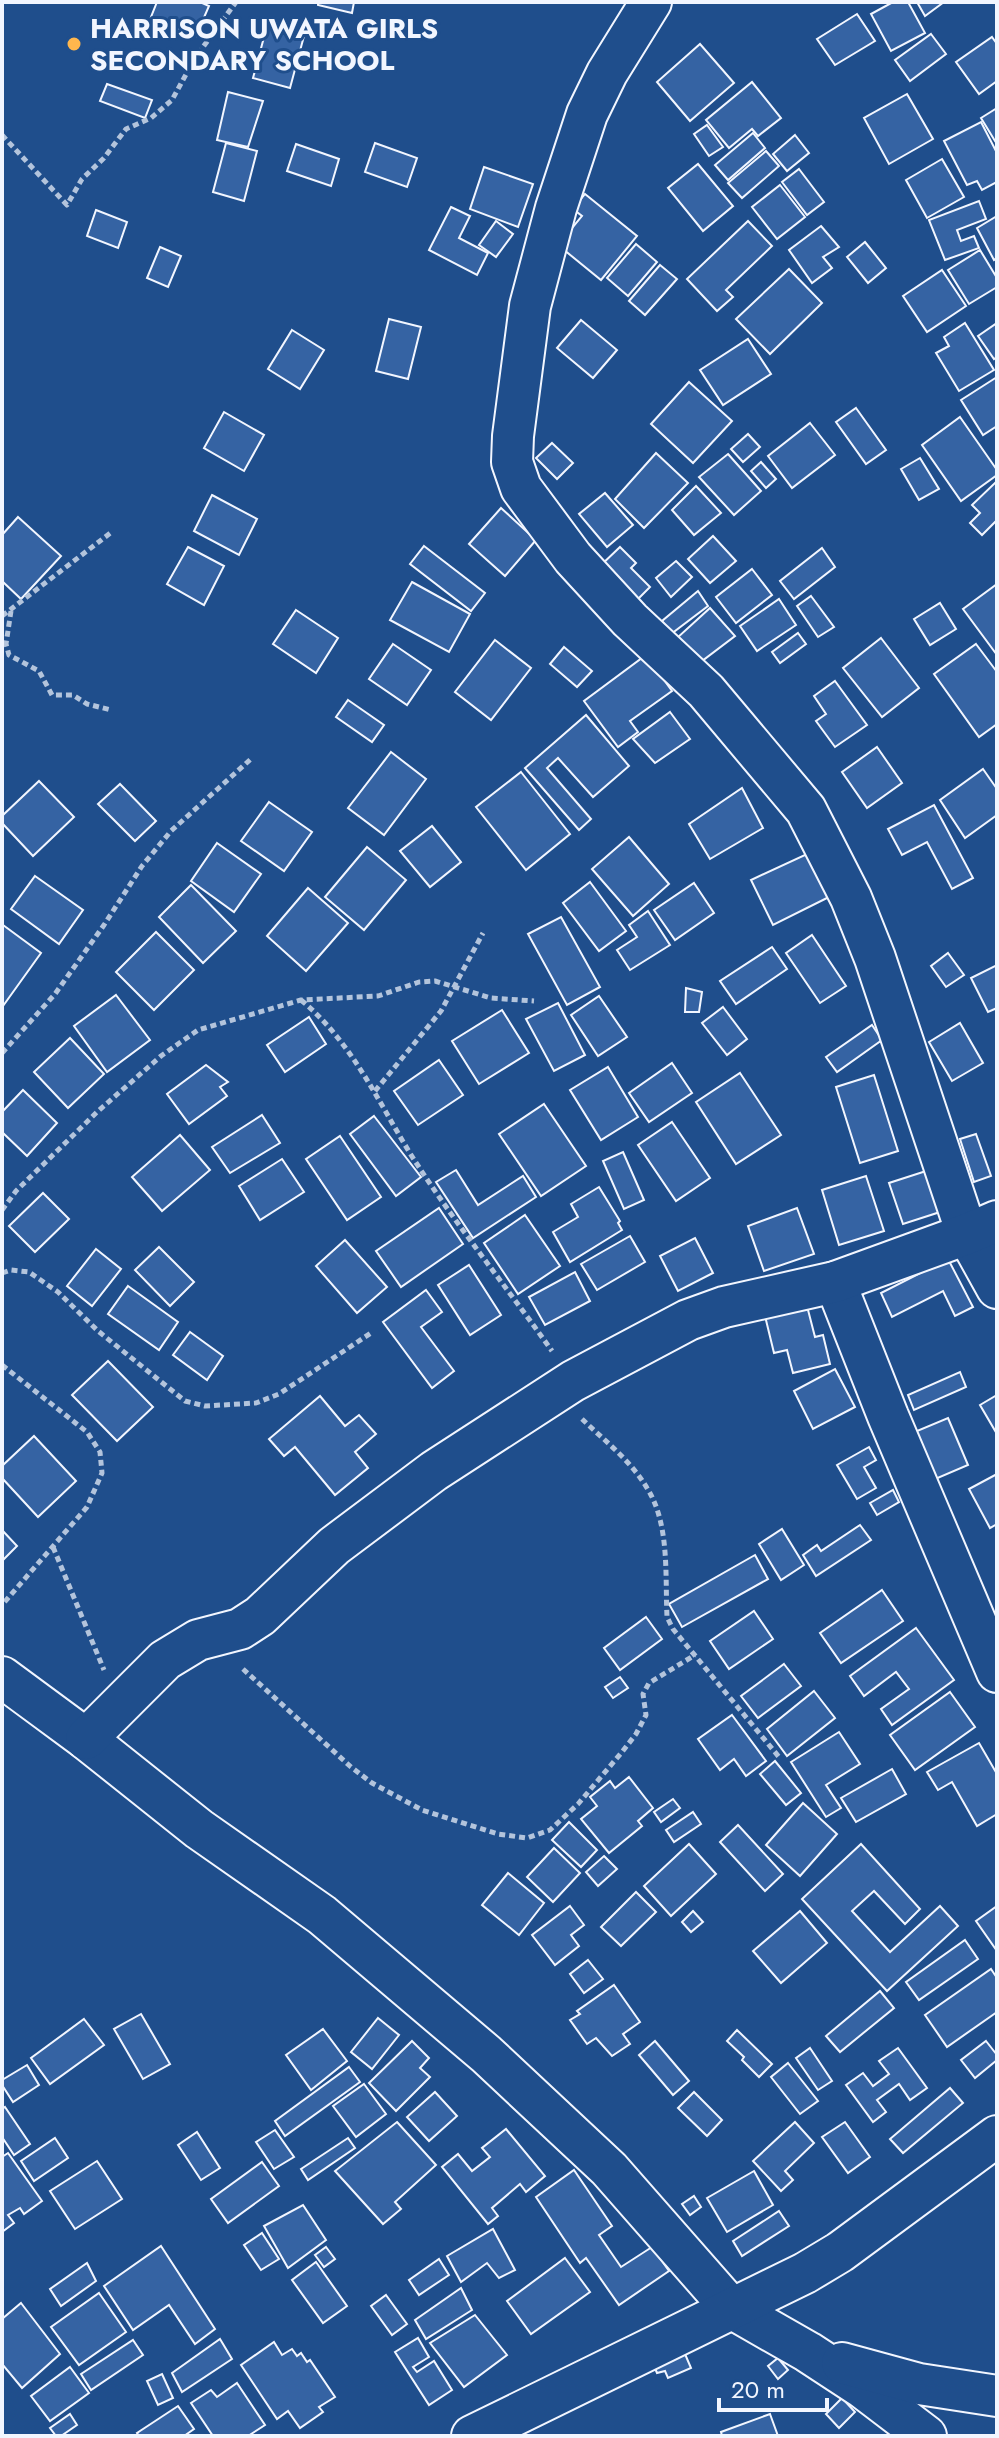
<svg xmlns="http://www.w3.org/2000/svg" width="999" height="2438" font-family="Jost,sans-serif">
  <style>
    .building { fill: #3563a3; stroke: #f2f6ff; stroke-width: 2 }
    .lines { fill: none; stroke-linecap: round; stroke-linejoin: round }
    .minor-casing { stroke: #f2f6ff; stroke-width: 44 }
    .path { stroke: #b3c4dc; stroke-width: 5; stroke-dasharray: 6 4; stroke-linecap: butt }
    .minor { stroke: #1f4e8c; stroke-width: 40 }
    .poi-dot { fill: #ffb74d; stroke: #1f4e8c; stroke-width: 3 }
    .labels { text-anchor: middle; dominant-baseline: central; stroke-width: 6; stroke-linejoin: round; paint-order: stroke }
    .poi-label { font-size: 28px; font-weight: bold; fill: #f2f6ff; stroke: #1f4e8c; text-anchor: start }
  </style>
  <rect width="100%" height="100%" fill="#1f4e8c"/>
  <g class="building">
    <path d="M157 2H200L209 6 196 36 151 17Z"/>
    <path d="M318 2H354L352 13 318 5Z"/>
    <path d="M893 2H908L925 33 891 51 871 14Z"/>
    <path d="M917 2H944L925 16Z"/>
    <path d="M857 14 875 41 835 65 817 39Z"/>
    <path d="M267 26 304 36 290 88 253 78Z"/>
    <path d="M931 34 946 54 910 81 895 60Z"/>
    <path d="M992 37 997 44V81L979 94 956 62Z"/>
    <path d="M700 44 734 83 690 121 657 82Z"/>
    <path d="M752 82 781 118 758 136 752 129 729 148 706 120Z"/>
    <path d="M107 84 152 100 145 118 100 101Z"/>
    <path d="M228 92 263 101 248 147 217 140Z"/>
    <path d="M907 94 933 139 889 164 864 118Z"/>
    <path d="M997 108V139L995 141 981 118Z"/>
    <path d="M981 122 997 153V182L982 190 977 181 967 185 944 141Z"/>
    <path d="M707 125 723 147 709 156 694 134Z"/>
    <path d="M753 133 765 148 728 180 715 165Z"/>
    <path d="M795 135 809 153 787 171 773 154Z"/>
    <path d="M226 143 257 151 244 201 213 192Z"/>
    <path d="M375 143 417 158 407 187 365 172Z"/>
    <path d="M296 144 339 159 331 186 287 171Z"/>
    <path d="M766 151 779 166 742 198 728 183Z"/>
    <path d="M942 159 964 197 927 218 906 180Z"/>
    <path d="M698 164 733 206 703 231 668 188Z"/>
    <path d="M484 167 533 184 518 227 470 209Z"/>
    <path d="M799 169 824 202 807 215 782 182Z"/>
    <path d="M780 185 805 217 777 239 752 207Z"/>
    <path d="M585 194 637 236 601 280 558 245 582 216 573 209Z"/>
    <path d="M979 201 986 219 957 230 961 241 974 236 979 248 945 260 929 220Z"/>
    <path d="M451 207 470 216 459 238 488 253 477 275 429 250Z"/>
    <path d="M96 210 127 222 118 248 87 236Z"/>
    <path d="M997 216V258L994 260 977 228Z"/>
    <path d="M496 221 513 234 496 257 479 245Z"/>
    <path d="M748 221 772 246 726 290 733 297 717 311 687 279Z"/>
    <path d="M821 226 839 247 823 257 832 268 812 283 789 250Z"/>
    <path d="M865 242 886 268 868 283 847 257Z"/>
    <path d="M636 244 657 262 628 296 607 278Z"/>
    <path d="M160 247 181 256 168 287 147 278Z"/>
    <path d="M980 250 997 278V287L969 304 948 270Z"/>
    <path d="M660 265 677 279 645 315 629 301Z"/>
    <path d="M789 269 822 303 770 354 736 319Z"/>
    <path d="M942 270 966 306 927 332 903 296Z"/>
    <path d="M389 319 421 327 408 379 376 371Z"/>
    <path d="M581 320 617 350 593 378 557 348Z"/>
    <path d="M965 323 994 370 959 391 936 353 949 346 944 337Z"/>
    <path d="M997 323V357L994 359 978 336Z"/>
    <path d="M292 330 324 350 300 389 268 369Z"/>
    <path d="M748 339 771 374 723 405 700 370Z"/>
    <path d="M997 377V426L983 435 961 400Z"/>
    <path d="M689 382 732 421 693 463 651 424Z"/>
    <path d="M856 408 886 450 866 464 836 422Z"/>
    <path d="M224 412 264 435 244 471 204 448Z"/>
    <path d="M960 417 997 470V475L961 501 922 445Z"/>
    <path d="M810 423 835 455 792 488 768 456Z"/>
    <path d="M748 434 760 447 743 462 731 449Z"/>
    <path d="M552 443 573 463 557 479 536 458Z"/>
    <path d="M656 453 688 483 644 528 615 499Z"/>
    <path d="M728 454 761 491 734 515 699 477Z"/>
    <path d="M920 458 939 489 919 500 901 469Z"/>
    <path d="M761 462 776 479 766 488 751 471Z"/>
    <path d="M997 481V520L982 535 970 523 980 513 972 505Z"/>
    <path d="M696 486 721 513 694 535 672 510Z"/>
    <path d="M605 493 633 525 607 547 579 514Z"/>
    <path d="M212 495 257 519 239 555 194 531Z"/>
    <path d="M501 508 536 540 505 576 469 544Z"/>
    <path d="M18 517 61 556 21 599 2 581V535Z"/>
    <path d="M713 536 736 561 710 583 688 559Z"/>
    <path d="M424 546 485 593 471 611 410 564Z"/>
    <path d="M188 547 224 566 204 605 167 584Z"/>
    <path d="M620 547 636 563 631 568 650 587 634 603 599 567Z"/>
    <path d="M822 548 835 567 794 599 780 581Z"/>
    <path d="M676 561 692 577 671 597 656 578Z"/>
    <path d="M752 569 772 595 736 623 716 597Z"/>
    <path d="M412 582 470 614 449 652 390 620Z"/>
    <path d="M997 584V655L963 609Z"/>
    <path d="M698 591 708 606 671 634 662 621Z"/>
    <path d="M811 596 834 627 818 637 797 606Z"/>
    <path d="M779 599 796 625 757 651 740 626Z"/>
    <path d="M940 603 956 629 930 645 914 619Z"/>
    <path d="M710 608 735 636 698 664 677 638Z"/>
    <path d="M296 610 338 638 316 673 273 644Z"/>
    <path d="M798 633 806 644 780 663 772 652Z"/>
    <path d="M881 638 919 688 882 717 843 668Z"/>
    <path d="M495 640 531 668 491 720 455 692Z"/>
    <path d="M393 644 431 670 407 705 369 679Z"/>
    <path d="M976 644 997 672V724L979 737 934 674Z"/>
    <path d="M564 647 592 671 577 687 550 664Z"/>
    <path d="M646 655 672 691 630 721 638 732 618 747 584 701Z"/>
    <path d="M835 681 867 725 835 747 816 721 826 714 814 696Z"/>
    <path d="M348 700 384 725 372 742 336 717Z"/>
    <path d="M670 712 690 739 655 763 633 739Z"/>
    <path d="M586 715 629 766 593 797 558 758 547 768 591 819 579 830 525 768Z"/>
    <path d="M877 747 902 783 867 808 842 772Z"/>
    <path d="M391 752 426 779 384 835 348 808Z"/>
    <path d="M983 769 997 789V815L965 838 940 800Z"/>
    <path d="M521 772 570 834 526 870 476 807Z"/>
    <path d="M39 781 74 817 33 856 2 823V816Z"/>
    <path d="M120 784 156 821 135 841 98 804Z"/>
    <path d="M742 788 763 828 710 859 689 824Z"/>
    <path d="M269 802 312 832 284 871 241 841Z"/>
    <path d="M934 805 973 878 952 889 927 842 902 855 888 829Z"/>
    <path d="M432 826 461 862 430 887 400 851Z"/>
    <path d="M629 837 669 884 633 916 592 869Z"/>
    <path d="M217 843 261 874 234 912 191 881Z"/>
    <path d="M367 847 406 880 364 930 325 897Z"/>
    <path d="M807 854 831 896 773 925 751 880Z"/>
    <path d="M35 876 83 910 59 944 11 909Z"/>
    <path d="M590 882 626 931 599 951 563 903Z"/>
    <path d="M694 883 714 913 675 940 654 910Z"/>
    <path d="M191 885 236 931 203 963 159 917Z"/>
    <path d="M308 888 348 923 306 971 267 936Z"/>
    <path d="M648 911 670 945 630 970 617 950 637 937 629 925Z"/>
    <path d="M561 917 600 987 567 1005 528 934Z"/>
    <path d="M3 925 41 953 3 1006 2 926Z"/>
    <path d="M156 932 194 970 154 1010 116 972Z"/>
    <path d="M812 935 846 986 820 1003 786 953Z"/>
    <path d="M772 947 787 969 736 1004 720 981Z"/>
    <path d="M948 953 964 975 946 987 931 966Z"/>
    <path d="M997 965V1008L988 1012 971 978Z"/>
    <path d="M686 988 702 992 699 1012H685Z"/>
    <path d="M116 995 150 1040 107 1072 74 1026Z"/>
    <path d="M599 996 627 1037 598 1056 571 1015Z"/>
    <path d="M558 1003 585 1055 554 1071 526 1019Z"/>
    <path d="M723 1007 747 1039 727 1055 702 1023Z"/>
    <path d="M502 1010 529 1053 479 1084 452 1041Z"/>
    <path d="M309 1017 326 1044 285 1072 267 1045Z"/>
    <path d="M960 1023 983 1063 952 1081 929 1042Z"/>
    <path d="M872 1025 882 1040 837 1072 826 1057Z"/>
    <path d="M70 1038 104 1074 68 1108 34 1072Z"/>
    <path d="M439 1060 463 1095 418 1125 394 1091Z"/>
    <path d="M672 1063 692 1093 649 1122 629 1093Z"/>
    <path d="M206 1065 228 1082 220 1087 227 1096 189 1124 167 1094Z"/>
    <path d="M608 1067 638 1117 601 1140 570 1090Z"/>
    <path d="M740 1073 781 1135 736 1164 696 1102Z"/>
    <path d="M874 1075 898 1151 860 1163 836 1087Z"/>
    <path d="M23 1090 57 1123 27 1156 2 1132V1112Z"/>
    <path d="M544 1104 586 1166 541 1196 499 1134Z"/>
    <path d="M262 1115 280 1143 230 1173 212 1147Z"/>
    <path d="M374 1116 421 1177 396 1196 350 1134Z"/>
    <path d="M672 1122 710 1178 676 1201 638 1145Z"/>
    <path d="M976 1134 991 1176 974 1182 960 1139Z"/>
    <path d="M180 1135 210 1170 162 1211 132 1177Z"/>
    <path d="M340 1136 381 1197 347 1220 306 1159Z"/>
    <path d="M623 1152 644 1200 624 1209 603 1161Z"/>
    <path d="M282 1159 304 1192 260 1220 239 1186Z"/>
    <path d="M456 1170 478 1205 523 1176 536 1197 473 1238 436 1182Z"/>
    <path d="M926 1171 940 1212 903 1224 889 1183Z"/>
    <path d="M866 1176 884 1231 839 1245 822 1190Z"/>
    <path d="M599 1187 620 1221 618 1223 622 1230 570 1262 553 1232 578 1217 571 1204Z"/>
    <path d="M43 1193 69 1219 35 1252 9 1226Z"/>
    <path d="M439 1208 463 1244 401 1287 376 1251Z"/>
    <path d="M797 1208 814 1254 764 1271 748 1226Z"/>
    <path d="M525 1215 560 1266 518 1294 484 1243Z"/>
    <path d="M630 1236 645 1262 597 1290 581 1264Z"/>
    <path d="M695 1238 713 1273 678 1291 660 1256Z"/>
    <path d="M345 1240 387 1287 357 1313 316 1266Z"/>
    <path d="M159 1247 194 1282 170 1306 135 1270Z"/>
    <path d="M96 1249 121 1269 92 1306 67 1286Z"/>
    <path d="M948 1259 973 1307 955 1316 943 1291 892 1317 881 1293Z"/>
    <path d="M469 1265 501 1315 470 1335 438 1285Z"/>
    <path d="M575 1272 590 1301 545 1325 529 1297Z"/>
    <path d="M128 1286 178 1322 159 1350 108 1314Z"/>
    <path d="M426 1290 442 1312 421 1327 454 1371 432 1388 383 1322Z"/>
    <path d="M807 1306 815 1337 823 1335 830 1364 793 1373 787 1350 774 1353 765 1316Z"/>
    <path d="M190 1332 223 1356 207 1380 173 1355Z"/>
    <path d="M108 1361 153 1407 117 1441 72 1395Z"/>
    <path d="M835 1369 855 1407 813 1429 794 1391Z"/>
    <path d="M960 1372 966 1387 914 1410 908 1395Z"/>
    <path d="M997 1395V1434L980 1405Z"/>
    <path d="M320 1396 345 1426 359 1415 376 1434 355 1452 368 1468 335 1495 295 1447 284 1456 269 1439Z"/>
    <path d="M948 1418 968 1465 926 1483 905 1436Z"/>
    <path d="M34 1436 76 1481 38 1517 2 1478V1466Z"/>
    <path d="M869 1447 876 1460 864 1467 876 1488 857 1499 837 1465Z"/>
    <path d="M997 1474V1524L990 1528 969 1489Z"/>
    <path d="M893 1490 899 1502 877 1515 870 1503Z"/>
    <path d="M860 1525 871 1540 816 1576 803 1555 817 1545 821 1551Z"/>
    <path d="M782 1529 804 1565 781 1580 759 1544Z"/>
    <path d="M2 1530 17 1546 2 1561Z"/>
    <path d="M755 1555 768 1579 682 1627 669 1604Z"/>
    <path d="M882 1590 903 1621 841 1663 820 1633Z"/>
    <path d="M754 1611 773 1639 729 1669 710 1641Z"/>
    <path d="M646 1617 662 1639 620 1670 604 1648Z"/>
    <path d="M916 1628 954 1680 892 1725 881 1709 909 1689 896 1672 864 1696 850 1676Z"/>
    <path d="M784 1664 801 1686 758 1718 741 1696Z"/>
    <path d="M620 1677 628 1688 613 1698 605 1687Z"/>
    <path d="M814 1691 835 1718 787 1756 767 1729Z"/>
    <path d="M950 1692 975 1727 915 1770 890 1735Z"/>
    <path d="M732 1715 766 1761 746 1776 734 1759 720 1770 698 1739Z"/>
    <path d="M839 1732 860 1764 826 1785 841 1808 826 1817 791 1762Z"/>
    <path d="M979 1743 997 1774V1814L977 1826 952 1782 938 1790 927 1772Z"/>
    <path d="M775 1761 801 1793 786 1805 760 1774Z"/>
    <path d="M892 1769 906 1794 856 1822 841 1798Z"/>
    <path d="M629 1777 653 1808 638 1821 642 1826 609 1853 581 1819 597 1806 590 1797 610 1781 615 1788Z"/>
    <path d="M673 1799 680 1808 661 1822 654 1812Z"/>
    <path d="M803 1803 837 1834 800 1876 766 1845Z"/>
    <path d="M693 1812 701 1824 674 1842 666 1830Z"/>
    <path d="M569 1822 597 1850 581 1867 552 1840Z"/>
    <path d="M738 1825 783 1874 765 1891 720 1842Z"/>
    <path d="M689 1844 716 1874 671 1916 644 1886Z"/>
    <path d="M861 1844 920 1909 905 1924 874 1891 852 1911 890 1952 940 1906 958 1926 887 1991 802 1899Z"/>
    <path d="M554 1848 580 1873 553 1902 527 1877Z"/>
    <path d="M604 1856 617 1869 598 1886 586 1872Z"/>
    <path d="M508 1873 544 1903 519 1935 482 1905Z"/>
    <path d="M636 1892 656 1912 621 1946 601 1927Z"/>
    <path d="M570 1906 584 1925 571 1935 579 1946 555 1965 532 1935Z"/>
    <path d="M997 1906V1951L976 1921Z"/>
    <path d="M693 1911 703 1922 691 1932 682 1922Z"/>
    <path d="M800 1911 827 1943 781 1983 753 1951Z"/>
    <path d="M965 1940 978 1959 919 2000 906 1982Z"/>
    <path d="M588 1960 603 1979 584 1993 570 1974Z"/>
    <path d="M991 1969 997 1978V2012L947 2047 925 2015Z"/>
    <path d="M614 1985 640 2022 623 2034 630 2044 612 2056 596 2038 587 2044 570 2020 580 2014 577 2011Z"/>
    <path d="M880 1991 894 2008 840 2052 826 2036Z"/>
    <path d="M141 2014 170 2064 143 2079 114 2029Z"/>
    <path d="M378 2018 399 2035 372 2069 351 2052Z"/>
    <path d="M84 2019 104 2045 50 2084 31 2058Z"/>
    <path d="M323 2029 347 2061 311 2090 286 2055Z"/>
    <path d="M737 2030 772 2064 759 2077 742 2060 744 2057 727 2041Z"/>
    <path d="M412 2041 429 2058 420 2068 430 2077 396 2111 369 2083Z"/>
    <path d="M655 2041 689 2081 673 2095 639 2055Z"/>
    <path d="M986 2041 997 2055V2060L975 2078 961 2060Z"/>
    <path d="M810 2048 832 2081 818 2090 796 2058Z"/>
    <path d="M898 2048 927 2088 910 2100 899 2084 877 2100 886 2112 873 2122 846 2085 863 2073 873 2086 889 2074 879 2061Z"/>
    <path d="M788 2063 818 2101 800 2114 771 2077Z"/>
    <path d="M27 2065 39 2085 13 2102 2 2085V2080Z"/>
    <path d="M349 2067 360 2082 285 2136 275 2121Z"/>
    <path d="M364 2084 386 2114 356 2137 333 2106Z"/>
    <path d="M950 2088 963 2103 903 2153 890 2139Z"/>
    <path d="M435 2092 457 2116 429 2141 407 2117Z"/>
    <path d="M694 2092 722 2120 707 2136 678 2108Z"/>
    <path d="M5 2107 30 2144 14 2155 2 2137V2109Z"/>
    <path d="M397 2122 436 2165 395 2202 401 2209 383 2224 335 2171Z"/>
    <path d="M795 2122 814 2143 785 2171 793 2180 781 2191 753 2161Z"/>
    <path d="M845 2122 870 2157 848 2173 822 2137Z"/>
    <path d="M506 2129 545 2176 526 2192 520 2184 492 2208 498 2216 488 2224 442 2167 458 2154 472 2171 490 2157 482 2148Z"/>
    <path d="M275 2130 294 2157 274 2169 256 2142Z"/>
    <path d="M197 2132 220 2168 201 2180 178 2145Z"/>
    <path d="M55 2138 68 2158 34 2181 21 2161Z"/>
    <path d="M348 2138 355 2148 308 2180 301 2169Z"/>
    <path d="M8 2153 42 2201 24 2214 20 2208 8 2215 14 2223 2 2232V2157Z"/>
    <path d="M97 2161 122 2199 75 2229 50 2191Z"/>
    <path d="M262 2162 279 2186 228 2223 211 2199Z"/>
    <path d="M574 2170 612 2226 599 2235 621 2267 652 2247 669 2271 619 2305 586 2258 580 2263 536 2197Z"/>
    <path d="M754 2171 773 2205 727 2232 707 2198Z"/>
    <path d="M694 2196 701 2207 690 2215 682 2204Z"/>
    <path d="M303 2205 326 2240 288 2268 264 2226Z"/>
    <path d="M779 2211 789 2226 742 2256 733 2241Z"/>
    <path d="M493 2229 515 2270 499 2278 487 2263 461 2282 447 2256Z"/>
    <path d="M262 2233 279 2259 261 2270 244 2245Z"/>
    <path d="M161 2246 215 2329 195 2344 169 2305 133 2330 104 2286Z"/>
    <path d="M326 2247 335 2259 324 2267 315 2255Z"/>
    <path d="M565 2258 590 2292 531 2334 507 2301Z"/>
    <path d="M439 2259 449 2275 419 2295 409 2280Z"/>
    <path d="M316 2262 347 2306 323 2323 292 2280Z"/>
    <path d="M87 2263 96 2281 61 2306 50 2289Z"/>
    <path d="M461 2288 472 2310 426 2339 415 2320Z"/>
    <path d="M99 2293 126 2332 79 2365 51 2327Z"/>
    <path d="M386 2295 407 2324 392 2335 371 2306Z"/>
    <path d="M21 2303 60 2354 22 2388 2 2364V2319Z"/>
    <path d="M475 2315 507 2355 464 2387 430 2343Z"/>
    <path d="M418 2338 429 2357 413 2367 417 2372 434 2361 452 2390 429 2405 395 2352Z"/>
    <path d="M220 2339 232 2359 182 2392 172 2373Z"/>
    <path d="M133 2340 143 2355 91 2390 81 2374Z"/>
    <path d="M274 2342 282 2355 292 2349 297 2356 301 2353 307 2362 310 2360 335 2397 319 2407 323 2412 300 2428 288 2411 277 2419 241 2365Z"/>
    <path d="M682 2347 691 2368 668 2378 665 2371 657 2373 654 2366Z"/>
    <path d="M778 2358 788 2370 778 2379 768 2366Z"/>
    <path d="M70 2367 89 2393 50 2421 31 2396Z"/>
    <path d="M162 2374 173 2398 158 2405 147 2381Z"/>
    <path d="M237 2383 265 2425 248 2436H213L191 2403 211 2390 217 2397Z"/>
    <path d="M842 2398 855 2412 839 2428 826 2414Z"/>
    <path d="M178 2406 194 2429 184 2436H139L137 2433Z"/>
    <path d="M70 2414 77 2425 61 2436H56L50 2428Z"/>
    <path d="M770 2414 778 2436H722L721 2432Z"/>
  </g>
  <g class="lines">
    <defs>
      <g id="minor">
        <path d="M651 2 607 73 587 114 556 208 530 306 513 436 512 462 521 488 573 558 630 620 706 691 806 810 851 898 875 958 967 1234 997 1288"/>
        <path d="M835 1282 888 1416 997 1672"/>
        <path d="M2 1677 86 1739 199 1829 322 1915 486 2054 609 2169 731 2308 808 2352 863 2388 926 2436"/>
        <path d="M86 1739 165 1660 198 1640 240 1629 260 1616 334 1546 434 1471 573 1381 688 1320 724 1307 835 1282 967 1234 997 1221"/>
        <path d="M842 2363 919 2384 997 2396"/>
        <path d="M472 2436 805 2273 840 2252 997 2136"/>
      </g>
    </defs>
    <use href="#minor" class="minor-casing"/>
    <g class="path">
      <path d="M2 135 67 205 82 179 104 158 126 129 151 118 172 100 195 58 236 2"/>
      <path d="M11 611 6 644 9 655 39 671 52 695H73L87 704 111 710"/>
      <path d="M2 616 113 531"/>
      <path d="M301 1000C353 1043 378 1102 413 1158 456 1225 506 1286 552 1351"/>
      <path d="M2 1053 55 994 104 925 142 866 171 831 252 758"/>
      <path d="M375 1091 441 1011 483 933"/>
      <path d="M2 1210 16 1191 97 1112 161 1056 198 1030 301 1000 378 996 419 982 435 981 491 998 534 1001"/>
      <path d="M2 1273 11 1270 29 1272 58 1292 98 1331 185 1401 205 1406 256 1403 279 1394 371 1333"/>
      <path d="M2 1365 87 1432 100 1452 102 1473 87 1507 2 1605"/>
      <path d="M582 1419C604 1440 631 1461 647 1488 670 1524 665 1576 667 1617L673 1629 779 1757"/>
      <path d="M53 1547 104 1670"/>
      <path d="M243 1669 351 1767 372 1783 422 1810 498 1834 527 1838 550 1830 578 1804 622 1752 636 1734 646 1715 643 1694 649 1683 695 1655"/>
    </g>
    <use href="#minor" class="minor"/>
  </g>
  <circle class="poi-dot" cx="74" cy="44" r="8"/>
  <g class="labels">
    <g class="poi-label">
      <text x="90" y="28">HARRISON UWATA GIRLS<tspan x="90" dy="32">SECONDARY SCHOOL</tspan></text>
    </g>
  </g>
  <rect width="999" height="2438" fill="none" stroke="#f2f6ff" stroke-width="8"/>
  <path d="M719 2398v12h108v-12" fill="none" stroke="#f2f6ff" stroke-width="4"/>
  <text x="731" y="2398" font-size="24" fill="#f2f6ff" stroke="#1f4e8c" stroke-width="6" paint-order="stroke">20 m</text>
</svg>
